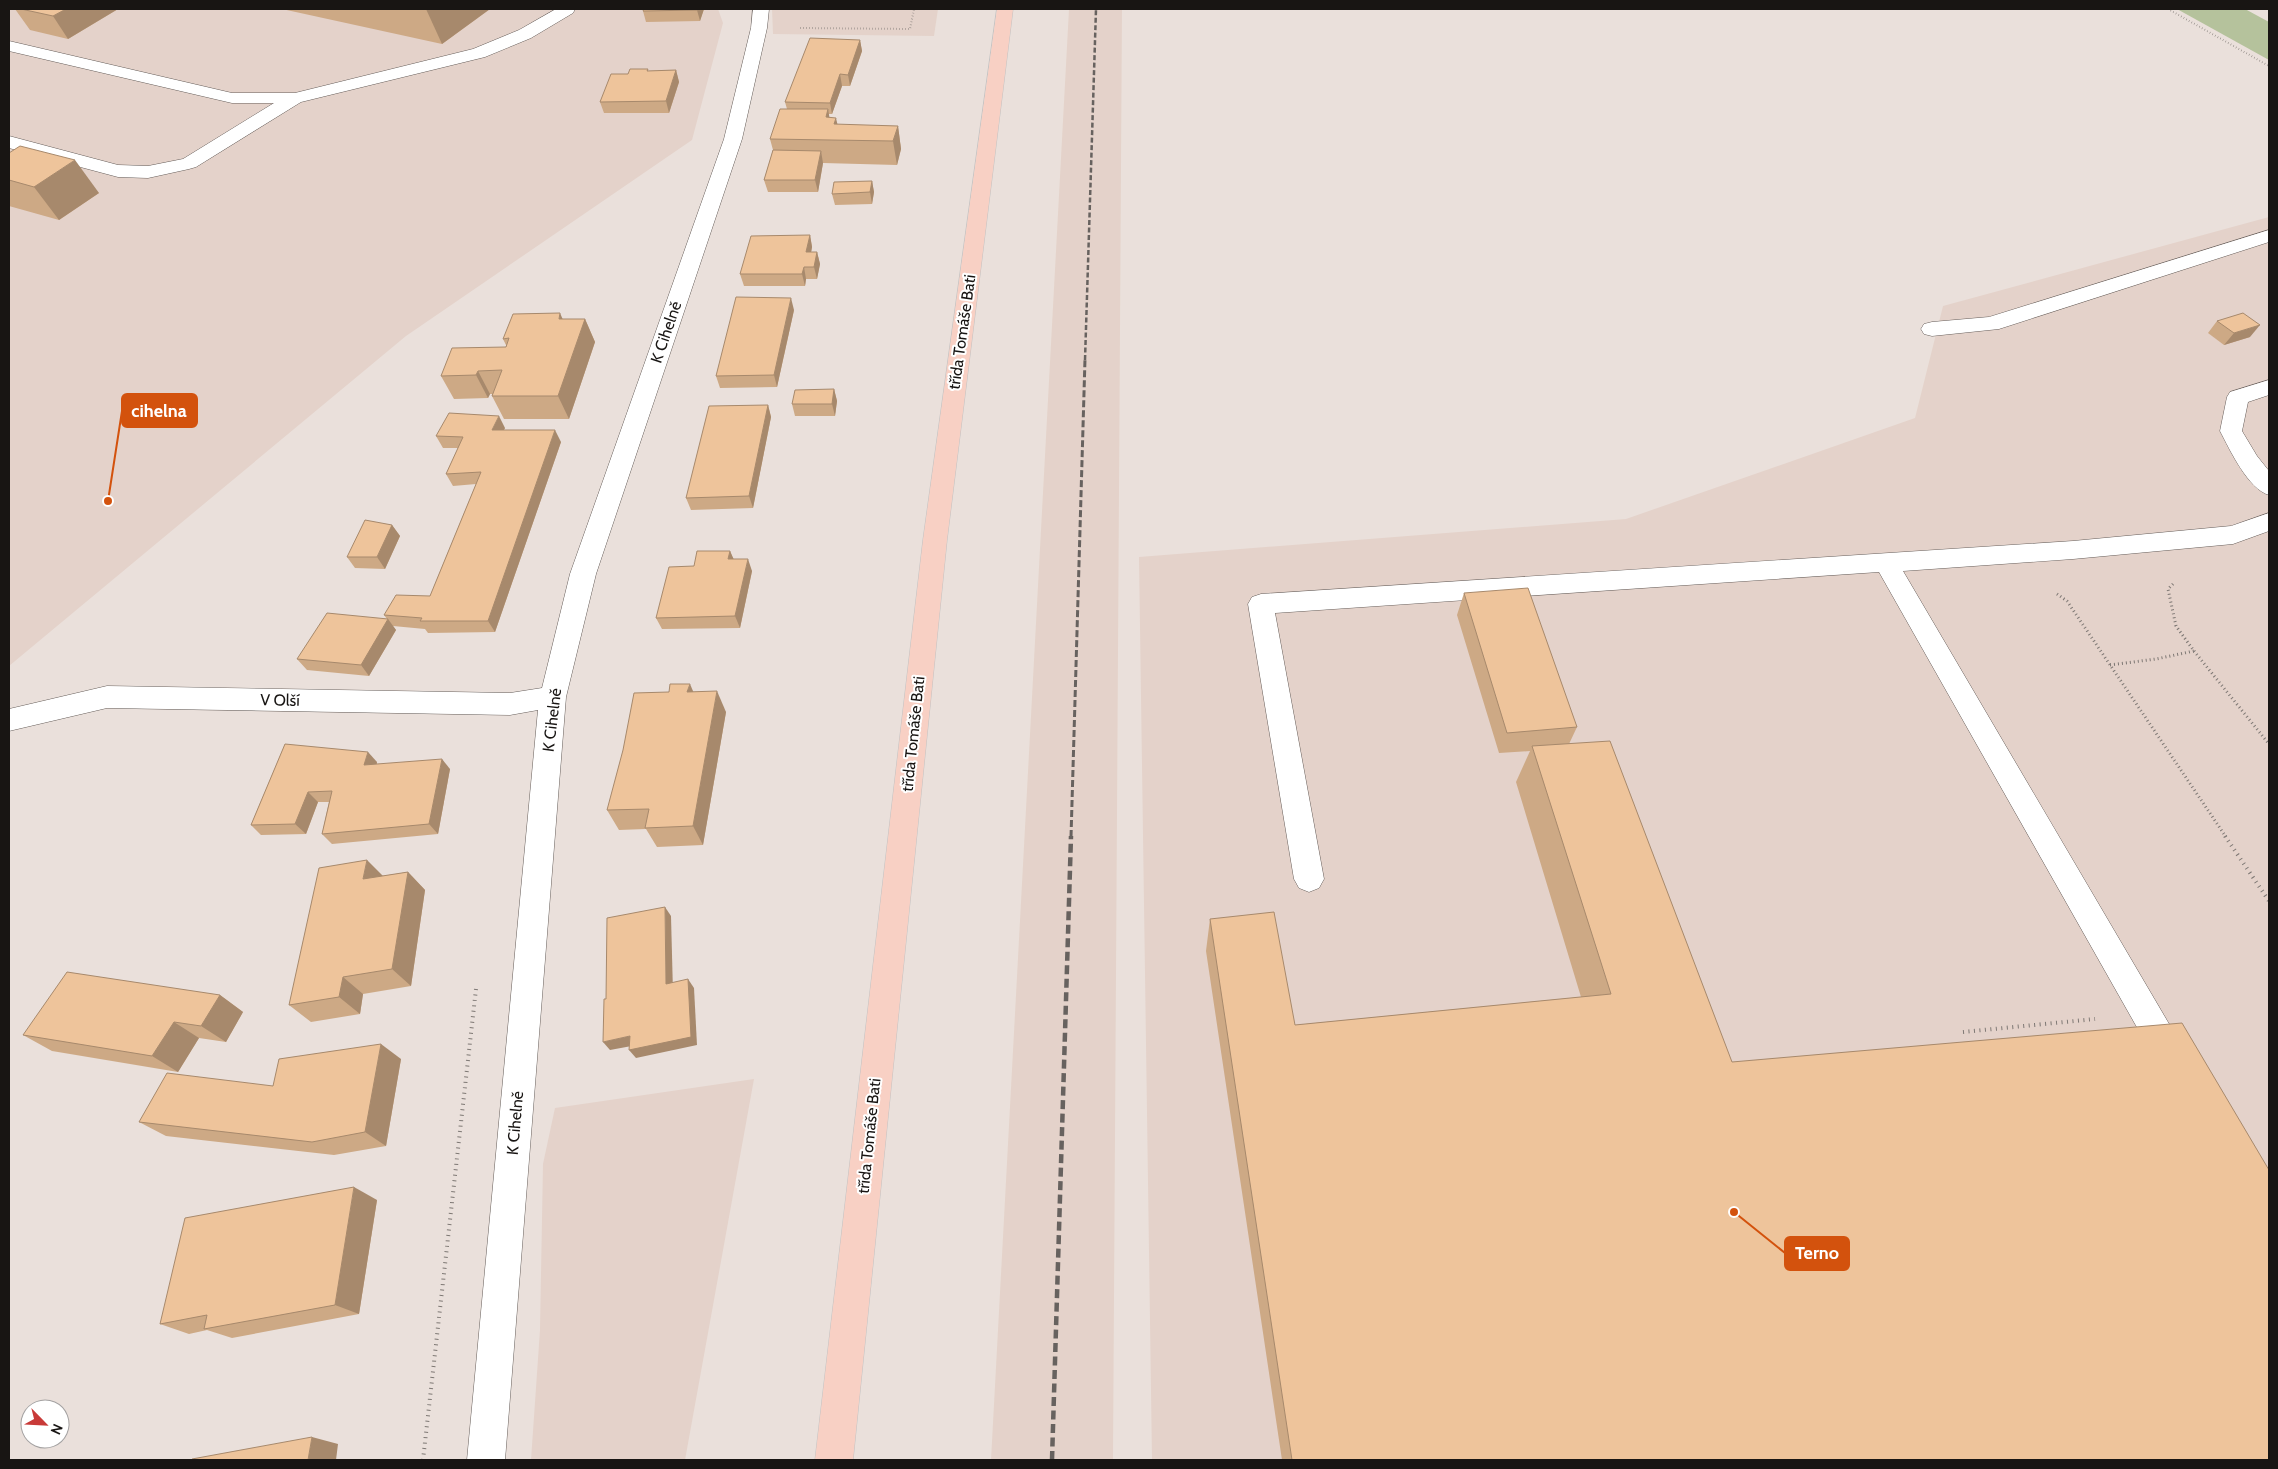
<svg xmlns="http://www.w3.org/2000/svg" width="2278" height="1469" font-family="Cabin,sans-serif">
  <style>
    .built { fill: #e4d2ca }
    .green { fill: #b5c29c }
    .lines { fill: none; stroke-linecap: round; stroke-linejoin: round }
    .minor-casing { stroke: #665e5a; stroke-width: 1 }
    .major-casing { stroke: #c3c2c2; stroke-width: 1 }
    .path-far2 { stroke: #7e7874; stroke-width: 2; stroke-dasharray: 0.5 2.5; stroke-linecap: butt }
    .path-far1 { stroke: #7e7874; stroke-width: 3; stroke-dasharray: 1 3; stroke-linecap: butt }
    .path { stroke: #7e7874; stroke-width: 4; stroke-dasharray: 1 4.5; stroke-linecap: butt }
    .minor { fill: #fff; fill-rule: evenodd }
    .major { fill: #f8d0c4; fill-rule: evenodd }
    .rail-far2 { stroke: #67625f; stroke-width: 2.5; stroke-dasharray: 5 2.5; stroke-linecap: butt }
    .rail-far1 { stroke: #67625f; stroke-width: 3; stroke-dasharray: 7 3; stroke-linecap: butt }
    .rail { stroke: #67625f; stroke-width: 4.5; stroke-dasharray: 9 4.5; stroke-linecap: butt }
    .wall { fill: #cda985 }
    .shaded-wall { fill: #a7896c }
    .building { fill: #eec49b; stroke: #a7896c }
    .labels { text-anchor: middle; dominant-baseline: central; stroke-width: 4; stroke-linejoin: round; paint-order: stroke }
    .street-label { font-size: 16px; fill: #181513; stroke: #fff }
    .leader { fill: none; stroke: #d3520d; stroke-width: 2 }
    .callout-dot { fill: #d3520d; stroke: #fff; stroke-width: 2 }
    .callout { fill: #d3520d; stroke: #d3520d; stroke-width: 2 }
    .callout-label { font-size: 18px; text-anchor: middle; font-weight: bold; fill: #fff }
  </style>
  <rect width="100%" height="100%" fill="#eae0db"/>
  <g class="built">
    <path d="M9 9H718L723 23 692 140 406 336 9 666Z"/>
    <path d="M772 9H938L934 36 773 34Z"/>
    <path d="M1069 9H1122L1113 1460H991Z"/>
    <path d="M2269 217V1460H1152L1139 557 1626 519 1915 418 1943 306Z"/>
    <path d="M754 1079 685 1460H531L540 1330 543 1164 555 1108Z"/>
  </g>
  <path class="green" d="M2177 9H2245L2269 22V60Z"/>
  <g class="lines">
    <defs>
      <g id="minor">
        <path d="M556 9H575L573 13 531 38 485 57 301 102 196 167 189 169 148 178 118 177 9 148V136L118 165 148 166 183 159 274 103H232L9 51V41L232 93H295L473 49 519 30Z"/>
        <path d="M753 9H769L767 28 742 139 596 574 566 697 505 1460H467L538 710 510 715 107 708 9 731V709L107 686 510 693 542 688 570 574 724 139 751 28Z"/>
        <path d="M2269 230V242L1999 329 1932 336 1924 334 1921 329 1924 324 1932 322 1989 317Z"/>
        <path d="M2269 380V395L2248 402 2242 431 2257 456 2269 471V495C2248 489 2230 450 2220 431L2227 397 2230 392Z"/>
        <path d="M2269 513V531L2233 544 2073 559 1903 571 2182 1046 2187 1057 2182 1068 2171 1073 2160 1068 1879 572 1275 613 1324 879 1319 888 1309 892 1299 888 1294 879 1248 604 1252 597 1261 594 2073 541 2231 526Z"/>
      </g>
      <path id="major" d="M997 9H1013L947 540 853 1460H815L923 540Z"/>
    </defs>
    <use href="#minor" class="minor-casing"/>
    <use href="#major" class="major-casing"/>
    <g class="path-far2">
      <path d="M2168 9 2269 66"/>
      <path d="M800 28 910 29 914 9"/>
    </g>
    <g class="path-far1">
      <path d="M2057 594 2067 601 2226 837"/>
      <path d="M2194 651 2269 744"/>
      <path d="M2110 665 2156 659 2194 651 2176 626 2168 589 2174 583"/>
    </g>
    <g class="path">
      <path d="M2225 836 2269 901"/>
      <path d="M1963 1032 2095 1019"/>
      <path d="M423 1460 476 989"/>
    </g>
    <use href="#minor" class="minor"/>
    <use href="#major" class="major"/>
    <path class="rail-far2" d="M1085 360 1096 9"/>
    <path class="rail-far1" d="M1071 837 1085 359"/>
    <path class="rail" d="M1052 1460 1071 836"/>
  </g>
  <g class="wall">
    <path d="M15 9H118L68 39 30 30Z"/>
    <path d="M282 9H490L442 44Z"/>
    <path d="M644 9H704L700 21 646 22 643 11Z"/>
    <path d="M860 40 862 51 850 86H842L832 114H829V117L838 125 898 126 901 149 897 165 823 163 818 192H768L764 180 773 150 770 139 787 109 785 102Z"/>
    <path d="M648 69V71L676 70 679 82 669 113H604L600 102 628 74Z"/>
    <path d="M9 153 99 193 59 220 9 206Z"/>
    <path d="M872 181 874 192 872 204 835 205 832 194Z"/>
    <path d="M810 235 812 247 811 252H817L820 264 817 279H806L805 286H744L740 274Z"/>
    <path d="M794 310 777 387 720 388 716 376Z"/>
    <path d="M563 319H585L595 342 569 419H504L492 396 493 394H490L488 398 454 399 441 376 506 347V345L503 339Z"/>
    <path d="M2217 321 2250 337 2224 345 2208 333Z"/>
    <path d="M834 389 837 401 835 416H795L792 404Z"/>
    <path d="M768 405 771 417 753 508 691 510 686 498Z"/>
    <path d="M505 428 504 430 561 442 495 632 428 633 425 629 393 626 396 630 369 676 307 670 297 659 387 619 384 615 430 596 476 484 453 486 446 474 458 448H443L436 436Z"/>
    <path d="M392 525 400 536 385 569 355 568 347 557Z"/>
    <path d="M730 551 733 559 752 571 740 628 662 629 656 618 694 566Z"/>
    <path d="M1464 593 1577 727 1569 744 1732 1062 2269 1460H1282L1206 951 1210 919 1295 1025 1581 997 1516 782 1530 751 1499 753 1457 615Z"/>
    <path d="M693 692 726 712 703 845 657 847 646 829 619 830 607 810Z"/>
    <path d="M285 744 377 762V764L450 769 438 834 332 844 322 834 329 802H318L306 834 261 835 251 825Z"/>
    <path d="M408 872 425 890 411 986 363 994 360 1014 311 1022 289 1005 382 876Z"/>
    <path d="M220 995 243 1012 226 1042 199 1038 178 1072 52 1051 23 1035Z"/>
    <path d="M401 1059 386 1146 334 1155 166 1136 139 1122 273 1086Z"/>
    <path d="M377 1200 359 1314 232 1338 207 1330 189 1334 160 1324Z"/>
  </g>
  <g class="shaded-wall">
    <path d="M66 9H118L68 39 53 16Z"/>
    <path d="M426 9H490L442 44Z"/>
    <path d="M697 9H704L700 21 697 10Z"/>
    <path d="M860 40 862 51 850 86 848 75Z"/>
    <path d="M676 70 679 82 669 113 666 101Z"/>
    <path d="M840 74 842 86 832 114 830 103Z"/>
    <path d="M828 109 832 132 826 117Z"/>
    <path d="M836 118 841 140 834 124Z"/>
    <path d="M898 126 901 149 897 165 893 141Z"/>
    <path d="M821 151 823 163 818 192 815 180Z"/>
    <path d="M75 160 99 193 59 220 34 187Z"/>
    <path d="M872 181 874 192 872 204 870 192Z"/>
    <path d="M810 235 812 247 809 264 806 252Z"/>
    <path d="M817 252 820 264 817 279 814 267Z"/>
    <path d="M804 267 806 279 805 286 802 274Z"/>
    <path d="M791 298 794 310 777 387 774 375Z"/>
    <path d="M560 313 570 336 559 319Z"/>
    <path d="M585 319 595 342 569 419 558 396Z"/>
    <path d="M2260 325 2250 337 2224 345 2234 333Z"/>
    <path d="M478 371 490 394 488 398 476 375Z"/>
    <path d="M834 389 837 401 835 416 832 404Z"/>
    <path d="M768 405 771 417 753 508 749 496Z"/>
    <path d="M499 416 505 428 498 441 492 430Z"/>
    <path d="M555 430 561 442 495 632 488 621Z"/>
    <path d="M392 525 400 536 385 569 377 557Z"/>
    <path d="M730 551 735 562 728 559Z"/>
    <path d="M748 559 752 571 740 628 735 616Z"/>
    <path d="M388 619 396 630 369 676 361 665Z"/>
    <path d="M690 684 699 705 687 692Z"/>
    <path d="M717 691 726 712 703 845 693 826Z"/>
    <path d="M368 752 377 762 373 776 364 765Z"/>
    <path d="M442 759 450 769 438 834 429 824Z"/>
    <path d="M308 792 318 802 306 834 295 824Z"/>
    <path d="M367 860 386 879H363Z"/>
    <path d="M408 872 425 890 411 986 392 969Z"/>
    <path d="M665 907 671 916 673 993 666 984Z"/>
    <path d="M343 977 363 994 360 1014 339 997Z"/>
    <path d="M688 979 694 988 697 1045 636 1058 629 1050Z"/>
    <path d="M220 995 243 1012 226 1042 201 1026Z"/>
    <path d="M174 1022 199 1038 178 1072 152 1056Z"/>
    <path d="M630 1036 637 1045 610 1050 603 1042Z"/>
    <path d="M381 1044 401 1059 386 1146 365 1132Z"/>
    <path d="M354 1187 377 1200 359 1314 335 1305Z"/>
    <path d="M312 1437 338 1444 336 1460H308Z"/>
  </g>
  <g class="building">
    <path d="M21 9H66L53 16Z"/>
    <path d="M644 9H697V10L643 11Z"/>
    <path d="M810 38 860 40 848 75 840 74 830 103 785 102Z"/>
    <path d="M630 69H648L647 71 676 70 666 101 600 102 611 74H628Z"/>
    <path d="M780 109H828L826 117 836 118 834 124 898 126 893 141 770 139Z"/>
    <path d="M20 146 75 160 34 187 9 180V153Z"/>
    <path d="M773 150 821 151 815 180H764Z"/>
    <path d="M872 181 870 192 832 194 834 182Z"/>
    <path d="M810 235 806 252H817L814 267H804L802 274H740L751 236Z"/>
    <path d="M736 297 791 298 774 375 716 376Z"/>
    <path d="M560 313 559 319H585L558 396H492L502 370 478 371 476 375 441 376 452 348 506 347 509 338 503 339 513 314Z"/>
    <path d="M2243 313 2260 325 2234 333 2217 321Z"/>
    <path d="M834 389 832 404H792L795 390Z"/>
    <path d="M768 405 749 496 686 498 709 406Z"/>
    <path d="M449 413 499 416 492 430H555L488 621H420L422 618 384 615 396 595 430 596 481 472 446 474 463 437 436 436Z"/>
    <path d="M365 520 392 525 377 557H347Z"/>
    <path d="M697 551H730L728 559H748L735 616 656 618 669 567 694 566Z"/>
    <path d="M1528 588 1577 727 1507 733 1464 593Z"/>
    <path d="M327 613 388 619 361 665 297 659Z"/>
    <path d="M670 684H690L687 692 717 691 693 826 645 828 649 809 607 810 623 750 634 693 669 692Z"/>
    <path d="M1610 741 1732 1062 2182 1023 2269 1170V1460H1292L1210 919 1274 912 1295 1025 1611 994 1532 746Z"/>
    <path d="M285 744 368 752 364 765 442 759 429 824 322 834 332 791 308 792 295 824 251 825Z"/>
    <path d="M367 860 363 879 408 872 392 969 343 977 339 997 289 1005 319 868Z"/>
    <path d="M665 907 666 984 688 979 691 1037 629 1050 630 1036 603 1042 604 999H606L607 918Z"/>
    <path d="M67 972 220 995 201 1026 174 1022 152 1056 23 1035Z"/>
    <path d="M381 1044 365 1132 312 1142 139 1122 167 1073 273 1086 279 1059Z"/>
    <path d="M354 1187 335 1305 204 1329 207 1315 160 1324 185 1218Z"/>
    <path d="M312 1437 308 1460H192V1459Z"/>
  </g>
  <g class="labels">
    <g class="street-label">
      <text transform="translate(666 332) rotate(-71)">K Cihelně</text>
      <text transform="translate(962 332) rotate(-82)">třída Tomáše Bati</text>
      <text transform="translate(280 700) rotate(1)">V Olší</text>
      <text transform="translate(552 720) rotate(-83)">K Cihelně</text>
      <text transform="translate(913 734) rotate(-84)">třída Tomáše Bati</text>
      <text transform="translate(515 1123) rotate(-85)">K Cihelně</text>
      <text transform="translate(869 1136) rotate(-84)">třída Tomáše Bati</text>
    </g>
  </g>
  <path class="leader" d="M108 501L122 411M1734 1212L1785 1253"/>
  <g class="callout-dot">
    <circle cx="108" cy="501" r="5"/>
    <circle cx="1734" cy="1212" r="5"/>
  </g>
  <g class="callout">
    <rect x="122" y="394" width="75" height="33" rx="5"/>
    <rect x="1785" y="1237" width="64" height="33" rx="5"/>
  </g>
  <g class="callout-label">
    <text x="159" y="417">cihelna</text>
    <text x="1817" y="1259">Terno</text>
  </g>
  <rect width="2278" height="1469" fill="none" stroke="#181513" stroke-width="20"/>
  <g transform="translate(45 1424) rotate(114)"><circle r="24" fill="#ffffff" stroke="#a3a1a1"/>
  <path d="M0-4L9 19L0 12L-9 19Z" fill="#c83a38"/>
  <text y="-8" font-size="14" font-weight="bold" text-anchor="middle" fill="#181513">N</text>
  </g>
</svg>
